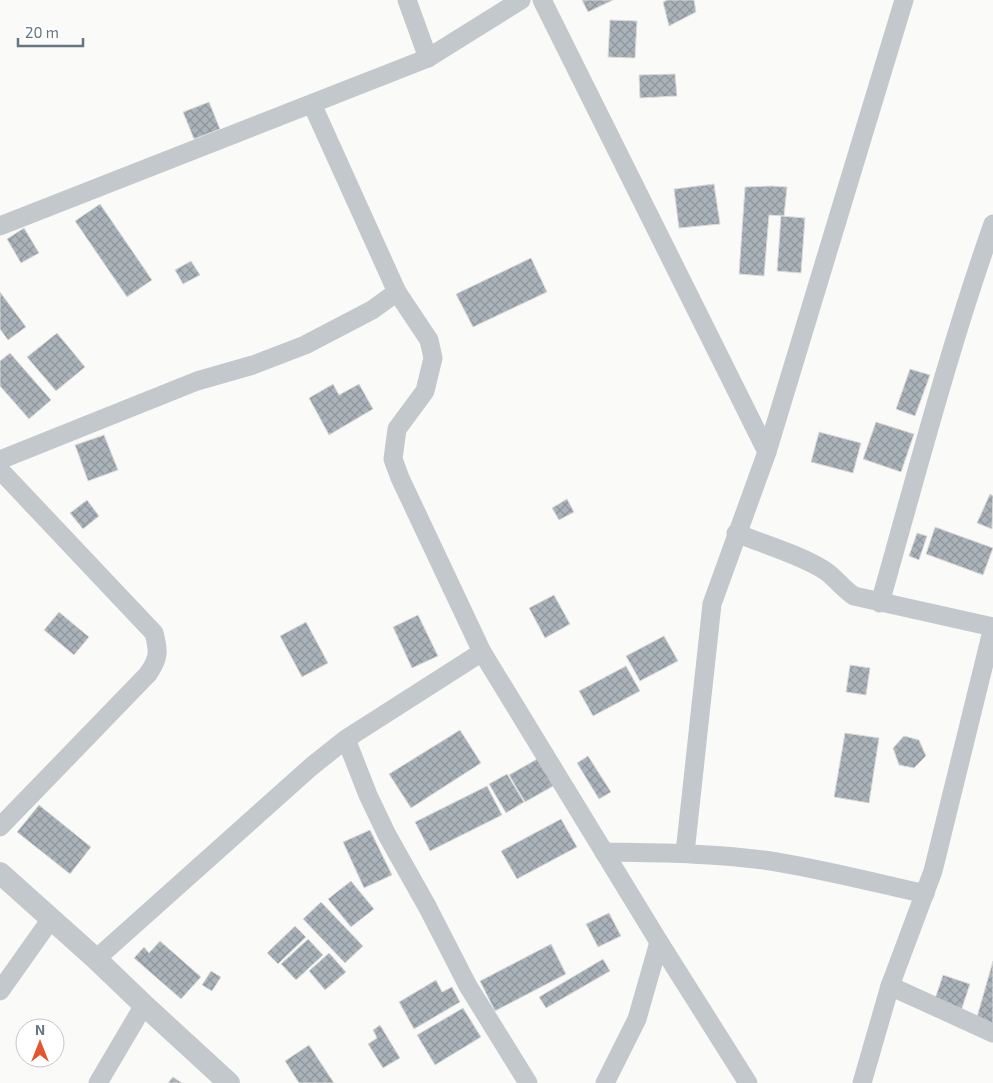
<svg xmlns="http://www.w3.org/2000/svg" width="993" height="1083" font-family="'Exo 2',sans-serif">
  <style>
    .building { fill: url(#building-cross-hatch); stroke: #dcdcda }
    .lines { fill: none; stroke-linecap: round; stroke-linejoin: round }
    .minor { stroke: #c3c8cc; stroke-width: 19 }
    .tertiary { stroke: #c3c8cc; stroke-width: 22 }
  </style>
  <defs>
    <pattern id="building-cross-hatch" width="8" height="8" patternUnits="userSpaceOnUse" patternTransform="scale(1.25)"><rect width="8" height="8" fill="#aab3b9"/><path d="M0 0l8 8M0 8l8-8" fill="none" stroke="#8e969c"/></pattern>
  </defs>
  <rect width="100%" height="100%" fill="#fafaf8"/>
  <g class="building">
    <path d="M582 0H613L588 12Z"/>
    <path d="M667 0H694L696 12 669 26 663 2Z"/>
    <path d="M610 20 637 21 635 58 608 57Z"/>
    <path d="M675 74 677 96 640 98 639 75Z"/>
    <path d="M209 102 220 129 194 139 183 112Z"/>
    <path d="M714 184 720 224 679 228 674 189Z"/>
    <path d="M771 186 787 187 784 216 769 215 764 276 739 274 745 187Z"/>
    <path d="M100 204 152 280 127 297 75 221Z"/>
    <path d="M781 216 805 218 801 273 777 271Z"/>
    <path d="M24 228 39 253 21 263 7 239Z"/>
    <path d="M531 258 547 292 473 327 456 294Z"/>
    <path d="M191 261 200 275 183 284 175 270Z"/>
    <path d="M0 292 26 327 8 340 0 329Z"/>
    <path d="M57 333 85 367 56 391 27 357Z"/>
    <path d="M10 353 51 400 29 419 0 386V361Z"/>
    <path d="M910 369 930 375 915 416 896 409Z"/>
    <path d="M333 384 339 395 359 384 373 409 329 435 309 398Z"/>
    <path d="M876 422 914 434 901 472 863 459Z"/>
    <path d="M819 432 861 443 853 473 811 462Z"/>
    <path d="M104 435 118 470 88 481 75 445Z"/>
    <path d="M990 494 993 496 992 529 977 523Z"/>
    <path d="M567 499 574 512 559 520 552 508Z"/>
    <path d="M87 500 99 516 83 529 70 513Z"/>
    <path d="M935 527 993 548 983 575 926 554Z"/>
    <path d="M917 533 927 536 919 560 909 556Z"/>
    <path d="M554 595 570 624 545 638 529 608Z"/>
    <path d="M59 612 89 637 74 655 44 630Z"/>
    <path d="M418 615 438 656 412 668 393 627Z"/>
    <path d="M306 622 328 663 302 677 280 636Z"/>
    <path d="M664 636 678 661 640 681 626 656Z"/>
    <path d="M850 665 870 668 866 695 846 692Z"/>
    <path d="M626 666 640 691 593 716 579 691Z"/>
    <path d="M460 730 481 763 411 808 389 774Z"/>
    <path d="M845 733 879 738 869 803 834 797Z"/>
    <path d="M904 736 919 740 926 756 914 768 899 765 893 748Z"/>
    <path d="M588 756 611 792 599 799 577 763Z"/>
    <path d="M539 758 555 785 525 802 509 775Z"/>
    <path d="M507 774 524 802 506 813 489 784Z"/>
    <path d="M487 786 502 815 430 851 415 822Z"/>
    <path d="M39 805 91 847 70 874 17 832Z"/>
    <path d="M561 819 577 847 517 879 501 851Z"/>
    <path d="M370 830 392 875 364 888 343 842Z"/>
    <path d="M351 881 374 909 351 927 328 899Z"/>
    <path d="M321 902 363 946 345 963 303 919Z"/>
    <path d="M609 913 621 936 598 947 586 924Z"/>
    <path d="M295 926 306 937 278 964 267 953Z"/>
    <path d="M308 939 323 955 296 980 281 964Z"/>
    <path d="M160 941 201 977 181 999 134 958 144 947 149 953Z"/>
    <path d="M551 944 566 974 495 1011 480 981Z"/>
    <path d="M329 953 346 972 325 990 309 971Z"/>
    <path d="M603 959 610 971 546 1008 539 997Z"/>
    <path d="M993 961V1029L975 1024Z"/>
    <path d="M211 971 221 977 212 991 202 985Z"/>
    <path d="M943 975 970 984 961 1011 934 1002Z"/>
    <path d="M436 980 442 992 452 987 460 1002 414 1029 399 1002Z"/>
    <path d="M463 1008 481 1037 435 1065 417 1035Z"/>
    <path d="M380 1025 400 1058 383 1068 368 1044 377 1038 373 1030Z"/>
    <path d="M309 1045 334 1083H299L285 1061Z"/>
    <path d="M173 1077 182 1083H168Z"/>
  </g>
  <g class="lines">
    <g class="minor">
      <path d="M407 0 428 58"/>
      <path d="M542 0 767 452"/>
      <path d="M312 104 397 292 429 340 433 358 425 391 397 429 393 459 400 478 482 652 659 942 748 1083"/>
      <path d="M0 226 428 58 521 0"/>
      <path d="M0 460 197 381 253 365 305 345 372 310 397 292"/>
      <path d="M0 470 154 633C159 652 159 658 148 674L0 827"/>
      <path d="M736 533C763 544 801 555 824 570 835 577 843 589 854 596L993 627"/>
      <path d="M880 603C916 476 949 348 993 224"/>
      <path d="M346 739 368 795 387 835 428 908 468 986 528 1083"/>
      <path d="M604 852C657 853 711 853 764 860 818 868 872 882 925 894"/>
      <path d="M685 853 712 604 767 452 904 0"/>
      <path d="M96 959 312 766 346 739 482 652"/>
      <path d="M890 986 993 1033"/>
      <path d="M0 991 51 919"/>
      <path d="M98 1083 144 1005"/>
      <path d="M605 1083 637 1019 659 942"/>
      <path d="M862 1083 890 986 933 871 993 627"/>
    </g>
    <path class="tertiary" d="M0 873 96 959 144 1005 229 1083"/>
  </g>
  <g transform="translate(40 1043)"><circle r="24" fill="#ffffff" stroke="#c1c8cd"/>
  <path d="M0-4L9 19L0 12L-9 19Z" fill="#e4572e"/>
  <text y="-8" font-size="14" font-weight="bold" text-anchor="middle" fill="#657683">N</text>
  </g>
  <path d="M18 38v8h65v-8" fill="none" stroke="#657683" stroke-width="2.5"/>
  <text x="25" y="38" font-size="15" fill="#657683" stroke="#ffffff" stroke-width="4" paint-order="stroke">20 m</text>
</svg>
